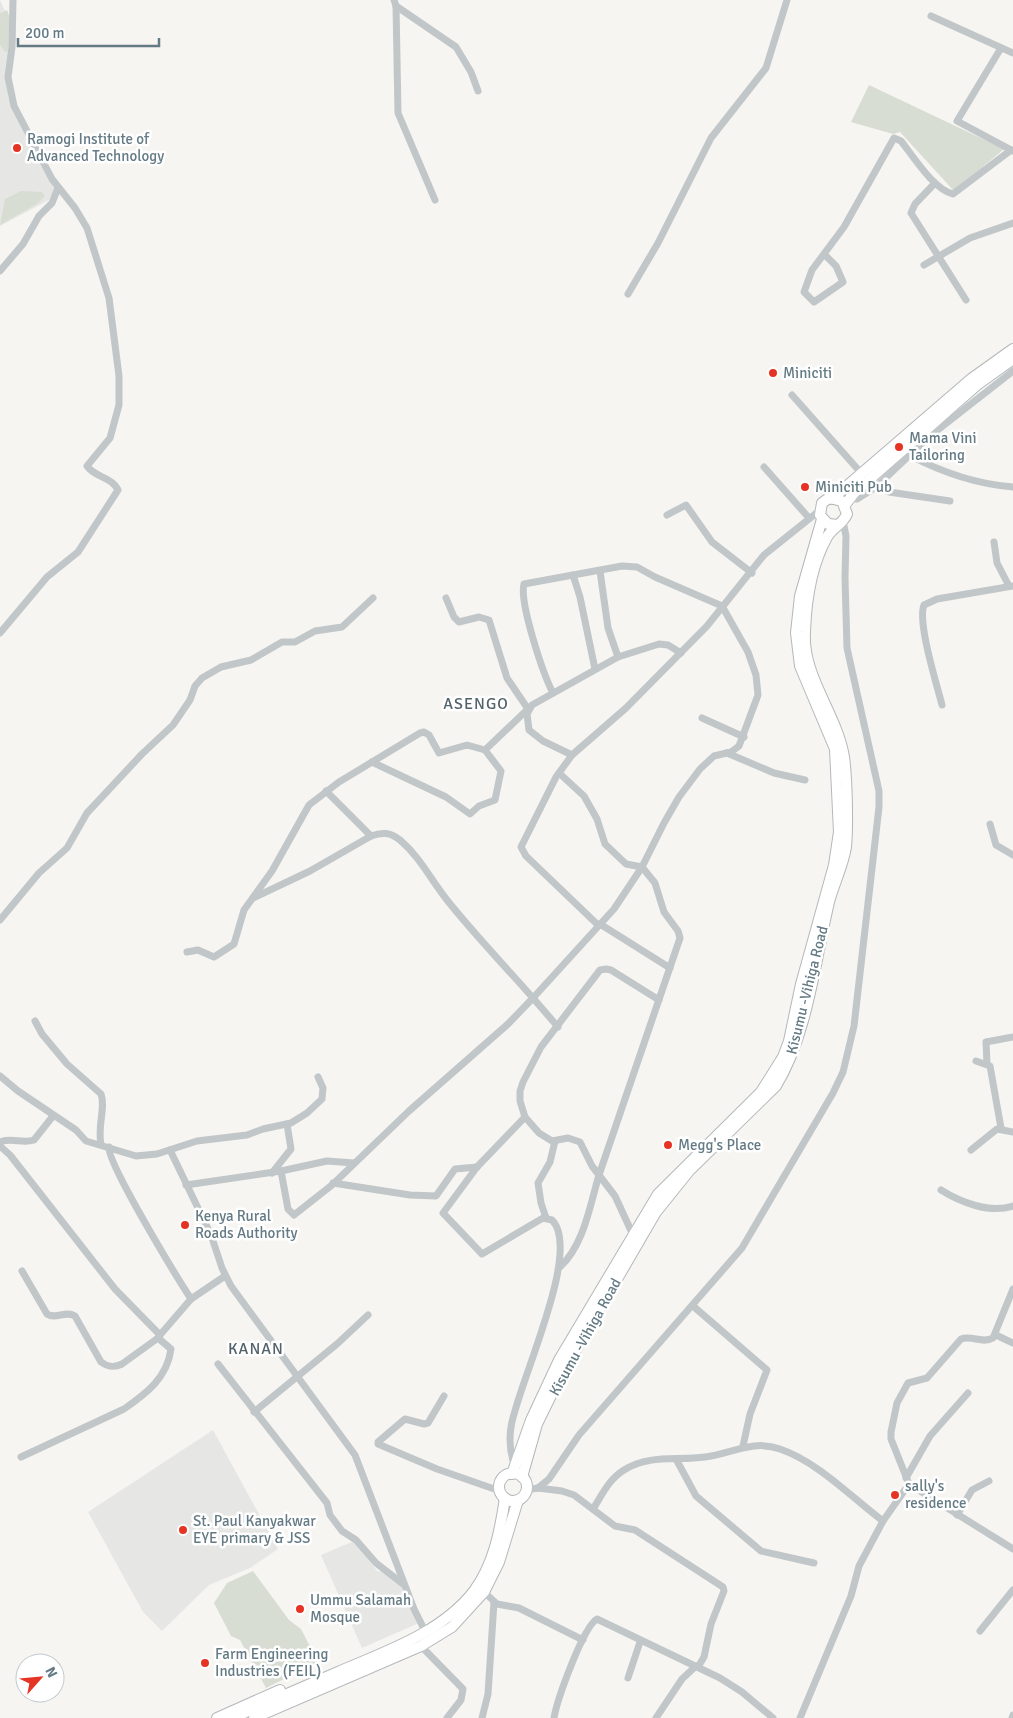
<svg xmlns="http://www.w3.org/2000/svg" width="1013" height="1718" font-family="Signika,sans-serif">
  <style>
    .built { fill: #e6e7e5 }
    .green { fill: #d8ddd3 }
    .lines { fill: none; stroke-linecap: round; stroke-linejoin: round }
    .highway-casing { stroke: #b4b8bb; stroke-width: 12 }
    .minor { stroke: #c1c6c8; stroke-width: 7 }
    .highway { stroke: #fff; stroke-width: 10 }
    .poi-dot { fill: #e53423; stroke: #fff; stroke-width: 2 }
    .labels { text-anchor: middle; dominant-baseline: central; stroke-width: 5; stroke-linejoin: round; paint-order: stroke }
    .poi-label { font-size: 15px; fill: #647a84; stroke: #fff; text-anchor: start }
    .street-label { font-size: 15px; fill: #647a84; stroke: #fff }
    .neighbourhood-label { font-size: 16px; letter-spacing: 1px; fill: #526269; stroke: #fff }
  </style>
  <rect width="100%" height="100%" fill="#f6f5f2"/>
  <g class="built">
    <path d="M0 0 16 36 8 97 56 189 49 200 0 226Z"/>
    <path d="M213 1430 278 1549 250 1568 209 1585 162 1631 143 1612 88 1512Z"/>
    <path d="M354 1541 378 1572 383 1570 403 1586 419 1623 362 1648 321 1555Z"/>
  </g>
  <g class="green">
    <path d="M7 10 11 21C7 29 10 41 8 51L5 52 0 45V13Z"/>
    <path d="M869 85 1004 149 954 191 900 132 893 134 851 122Z"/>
    <path d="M21 191 42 192 45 196 37 204 0 225 5 199Z"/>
    <path d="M253 1571 289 1620 301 1629 318 1662 266 1688 240 1640 231 1636 214 1603 227 1583Z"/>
  </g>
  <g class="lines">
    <defs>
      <g id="highway">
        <path d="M833 498 971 379 1013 349"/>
        <path d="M845 505 854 493 977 385 1013 359"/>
        <circle cx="513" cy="1487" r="14"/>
        <path d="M512 1474 531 1420 559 1360 658 1194 761 1092 783 1057 789 1041 801 984 834 865 839 832 835 749 800 666 796 633 800 596 822 519"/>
        <path d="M522 1477 537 1424 560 1377 656 1212 689 1171 776 1086C808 1033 815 961 829 902 834 883 843 866 846 847 848 825 847 779 844 757 837 714 802 676 805 632 806 601 812 564 827 537 833 527 843 524 847 514L842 501 829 498 822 503 820 515 828 524 838 525"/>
        <path d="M217 1718 280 1690"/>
        <path d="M233 1718C268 1702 303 1687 338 1672 384 1652 442 1633 474 1591 494 1564 500 1531 505 1498"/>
        <path d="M254 1718 421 1646 452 1627 484 1592 499 1562 518 1500"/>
      </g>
    </defs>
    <use href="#highway" class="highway-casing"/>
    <g class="minor">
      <path d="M394 0 396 6 398 113 435 200"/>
      <path d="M396 6 456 47 471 72 478 91"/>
      <path d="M931 16 1013 53"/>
      <path d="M1001 48 957 121 1013 151"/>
      <path d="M935 183 915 204 911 213 966 300"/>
      <path d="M824 254 836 266 843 282 814 302 804 292 812 270 844 227 894 138 901 141C913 156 934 190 953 194L1011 150"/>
      <path d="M924 265 970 238 1013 223"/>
      <path d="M0 271 23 244 39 216 52 203 58 188"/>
      <path d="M628 294 658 243 711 138 766 68 787 0"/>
      <path d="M792 395 862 474"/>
      <path d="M909 455C943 473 975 484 1013 487"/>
      <path d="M764 467 809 518"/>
      <path d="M876 487 889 492 950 501"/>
      <path d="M849 498 857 499 876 487 930 436 1013 371"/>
      <path d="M667 515 686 505 712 542 752 573"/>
      <path d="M994 542 997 563 1009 586"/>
      <path d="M600 571 608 628 618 657"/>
      <path d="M573 575 580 597 595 669"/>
      <path d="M0 633 47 577 78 552 118 490C112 477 94 477 87 466L110 438 119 405V376L109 298 87 228 75 208 52 179 14 106 8 77 12 47 13 0"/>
      <path d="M553 693C543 674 519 602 524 584L622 566 637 567 655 577 722 606 748 652 756 675 758 695 739 746 731 752 714 756 700 769 679 797 664 823 642 867 614 909 533 998 558 1027"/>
      <path d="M942 705C937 685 917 622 924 605L937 599 1013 586"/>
      <path d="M702 718 744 737"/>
      <path d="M727 753 774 773 805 780"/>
      <path d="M572 755 543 741 529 730 527 714 532 705 618 657 659 644 668 645 681 653"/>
      <path d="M372 762 446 797 470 814 479 806 495 800 501 771 485 750 528 709 507 678 489 620 479 617 459 622 454 617 446 598"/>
      <path d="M559 773 584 796 597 819 605 844 626 864 642 867 655 883 664 912 678 931 680 938 599 1175C590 1205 584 1245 560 1267"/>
      <path d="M326 791 371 836"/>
      <path d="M990 824 996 845 1013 855"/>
      <path d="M253 898 310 871 371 836C382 832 390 832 400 840 420 857 431 880 447 900 474 934 504 965 533 998L508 1024 409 1111 332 1185 294 1215 288 1209 281 1171"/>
      <path d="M0 920 39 873 67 848 87 813 142 754 173 725 190 700 195 686 202 678 221 667 251 660 282 642H295L315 631 342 627 373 598"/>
      <path d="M600 924 670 968"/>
      <path d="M598 925 526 856 521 847 556 777 572 755 626 708 707 626 764 555 819 511"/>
      <path d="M187 952 198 950 214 957 234 944 244 910 272 871 309 805 339 782 420 733 424 732 429 735 439 753 467 745 485 750"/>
      <path d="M35 1021 42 1034 67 1064 101 1094C106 1107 97 1127 101 1144"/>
      <path d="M976 1061 990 1066 1001 1128"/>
      <path d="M987 1064 986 1042 1013 1037"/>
      <path d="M0 1076 18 1091 76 1130 86 1141 136 1156 157 1154 197 1141 247 1135 263 1129 291 1123 307 1113 322 1099 323 1088 318 1077"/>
      <path d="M0 1142C12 1137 22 1144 34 1140L53 1116"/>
      <path d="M0 1146 10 1155 115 1289 160 1335 158 1338 171 1349C167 1378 147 1393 124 1409L21 1457"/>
      <path d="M109 1147C107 1163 178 1279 191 1299"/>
      <path d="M170 1150 211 1235 222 1268 231 1286 355 1455 414 1609 425 1631"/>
      <path d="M971 1150 997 1129 1013 1132"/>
      <path d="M272 1173 291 1149 287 1124"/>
      <path d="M333 1183 410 1195 436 1196 455 1169 477 1167"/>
      <path d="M186 1185 281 1171 327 1161 354 1163"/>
      <path d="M941 1190C960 1202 990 1214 1013 1206"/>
      <path d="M546 1218 541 1203 538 1183 550 1162 555 1141"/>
      <path d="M633 1235 615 1196 592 1166 580 1142 568 1138 552 1141 539 1133 525 1117 520 1101V1091L523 1082 541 1047 600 970 606 969 611 970 659 1000"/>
      <path d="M22 1271 47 1314C56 1320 65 1310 75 1316L101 1362C108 1367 114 1368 122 1364L158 1338"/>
      <path d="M693 1306 767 1370 750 1414 743 1446"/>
      <path d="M160 1335 191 1299 225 1276"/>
      <path d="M996 1335 1013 1343"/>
      <path d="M218 1364 327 1503 330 1515 342 1531 356 1540 376 1563 403 1584"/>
      <path d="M444 1396 428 1423 424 1424 405 1419 378 1442V1444L437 1469 500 1491"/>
      <path d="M254 1412 337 1344 368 1315"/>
      <path d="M676 1459 696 1496 761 1551 814 1563"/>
      <path d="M514 1464C510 1452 509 1440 511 1427 517 1386 583 1251 552 1220L543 1218 482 1254 443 1213 477 1167 525 1117"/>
      <path d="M906 1478 930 1436 968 1393"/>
      <path d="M909 1484 891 1439V1432L897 1403 908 1383 927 1378 961 1339C972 1335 982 1344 993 1338L1013 1289"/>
      <path d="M538 1488 549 1479 579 1435 742 1248 833 1093 843 1072 854 1026 879 807V791L847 648 845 578 846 536 843 521"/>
      <path d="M527 1490 538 1488 562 1491 574 1495 615 1526 635 1530 723 1587 724 1591 711 1624 704 1657 698 1667"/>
      <path d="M593 1509C602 1495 609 1479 624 1470 649 1454 677 1461 705 1457 731 1454 753 1439 780 1449 818 1462 851 1497 883 1521L909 1484 1013 1549"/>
      <path d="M957 1515 972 1490 989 1481"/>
      <path d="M484 1592 497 1604 519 1608 583 1640"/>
      <path d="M980 1631 1013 1590"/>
      <path d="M421 1646 463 1689 461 1700 447 1718"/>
      <path d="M628 1678 640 1642"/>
      <path d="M482 1718 488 1694 494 1602"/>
      <path d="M554 1718C557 1700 583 1627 597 1619L720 1678 742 1692 773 1718"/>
      <path d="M656 1718 682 1679 696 1666"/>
      <path d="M800 1718 851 1596 859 1566 883 1521"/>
      <path d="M1012 1718 1013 1715"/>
    </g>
    <use href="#highway" class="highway"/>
  </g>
  <g class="poi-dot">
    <circle cx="17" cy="148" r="5"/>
    <circle cx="773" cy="373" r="5"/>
    <circle cx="899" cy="447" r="5"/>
    <circle cx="805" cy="487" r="5"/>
    <circle cx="668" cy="1145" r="5"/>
    <circle cx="185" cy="1225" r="5"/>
    <circle cx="895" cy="1495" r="5"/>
    <circle cx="183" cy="1530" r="5"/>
    <circle cx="300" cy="1609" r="5"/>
    <circle cx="205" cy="1663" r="5"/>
  </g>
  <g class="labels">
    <g class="poi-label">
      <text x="27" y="139">Ramogi Institute of<tspan x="27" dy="17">Advanced Technology</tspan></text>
      <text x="783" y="373">Miniciti</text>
      <text x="909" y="438">Mama Vini<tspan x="909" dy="17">Tailoring</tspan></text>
      <text x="815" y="487">Miniciti Pub</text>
      <text x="678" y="1145">Megg's Place</text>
      <text x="195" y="1216">Kenya Rural<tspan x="195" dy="17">Roads Authority</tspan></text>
      <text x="905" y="1486">sally's<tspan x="905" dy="17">residence</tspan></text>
      <text x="193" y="1521">St. Paul Kanyakwar<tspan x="193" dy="17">EYE primary &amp; JSS</tspan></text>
      <text x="310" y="1600">Ummu Salamah<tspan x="310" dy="17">Mosque</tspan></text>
      <text x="215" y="1654">Farm Engineering<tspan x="215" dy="17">Industries (FEIL)</tspan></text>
    </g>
    <g class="street-label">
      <text transform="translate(807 990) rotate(-76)">Kisumu -Vihiga Road</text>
      <text transform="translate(585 1337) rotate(-61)">Kisumu -Vihiga Road</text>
    </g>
    <g class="neighbourhood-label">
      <text x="476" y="704">ASENGO</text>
      <text x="256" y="1349">KANAN</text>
    </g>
  </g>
  <g transform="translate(40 1678) rotate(63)"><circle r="24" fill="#ffffff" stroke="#c1cace"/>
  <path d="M0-4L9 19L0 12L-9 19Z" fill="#e53423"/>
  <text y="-8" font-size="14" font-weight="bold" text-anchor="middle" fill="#647a84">N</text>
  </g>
  <path d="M18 38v8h141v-8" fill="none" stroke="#647a84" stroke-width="2.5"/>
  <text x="25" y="38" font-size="15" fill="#647a84" stroke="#ffffff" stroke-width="4" paint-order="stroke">200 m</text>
</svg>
